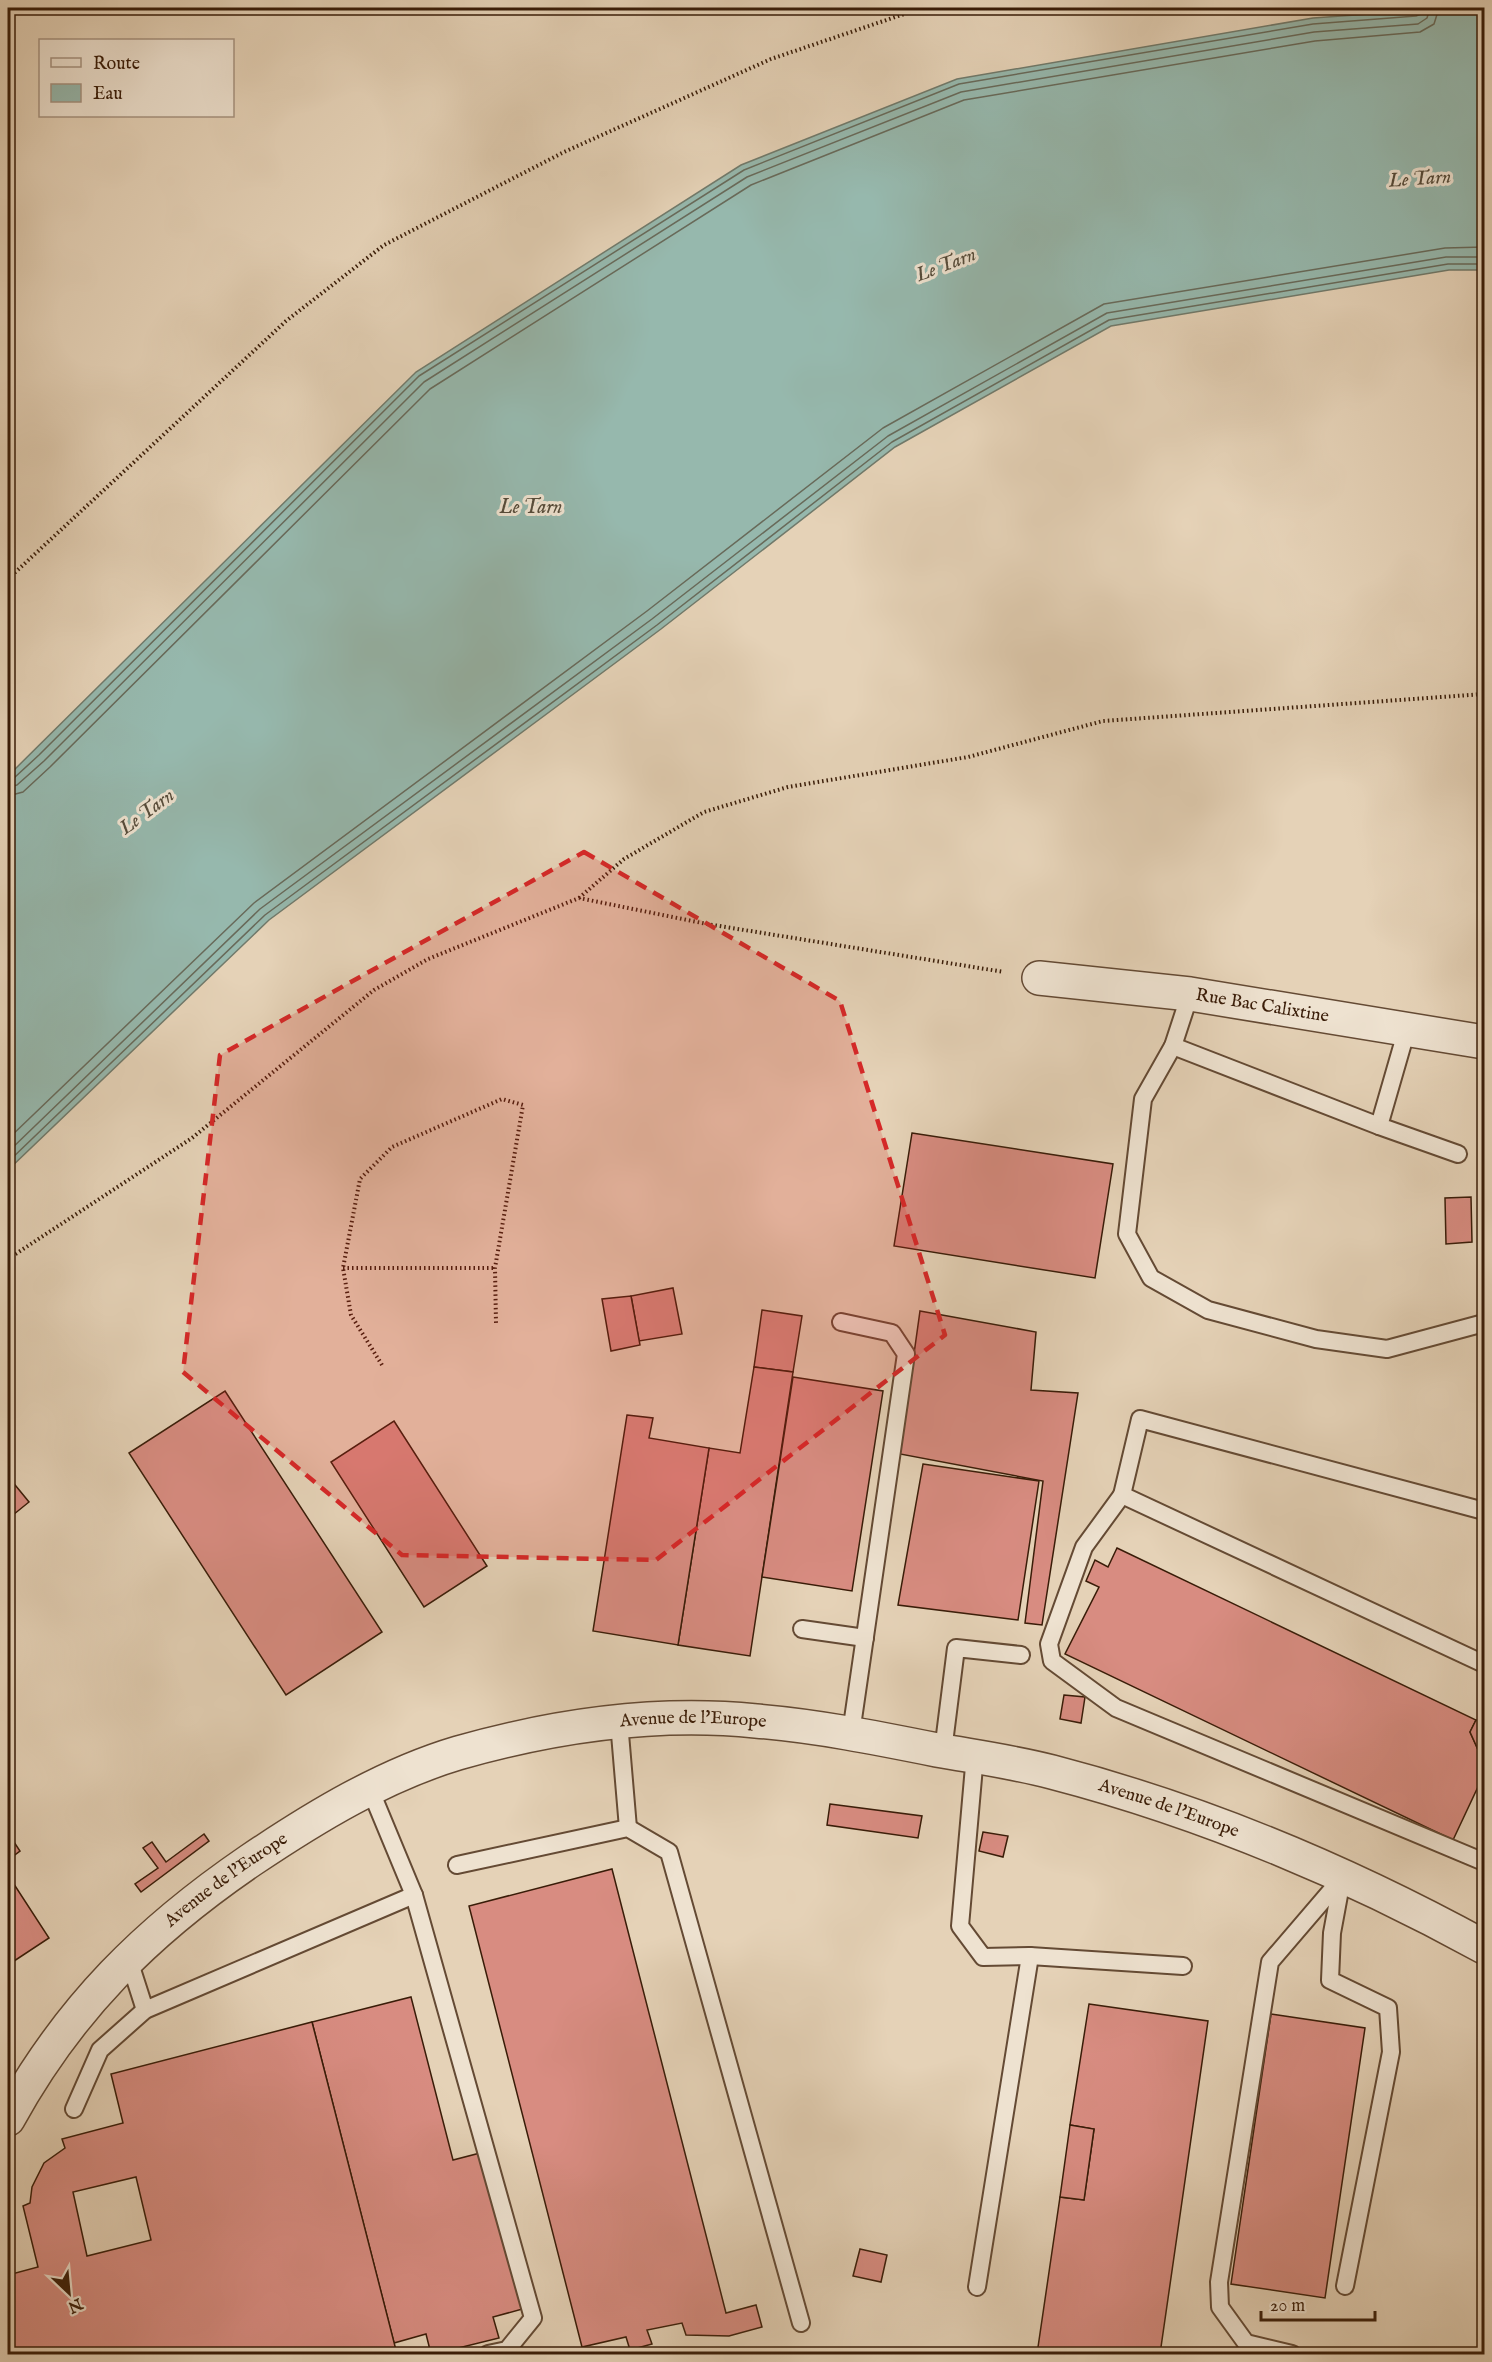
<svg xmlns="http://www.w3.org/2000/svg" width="1492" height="2362" font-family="'IM FELL English',serif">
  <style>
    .water { fill: #96b8ad; stroke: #717a6b; stroke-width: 1.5 }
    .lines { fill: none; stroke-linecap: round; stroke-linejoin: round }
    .shore { stroke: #686a5a; stroke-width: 1.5 }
    .building { fill: #d88c81; stroke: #391c08; stroke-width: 1.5; fill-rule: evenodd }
    .lane-casing { stroke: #644a34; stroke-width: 20 }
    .street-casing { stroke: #644a34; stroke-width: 36 }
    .path { stroke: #391c08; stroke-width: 4; stroke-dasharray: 1.5 3; stroke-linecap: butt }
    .lane { stroke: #eee2d0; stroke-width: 16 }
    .street { stroke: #eee2d0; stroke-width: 33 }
    .marked { fill: #d62828; fill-opacity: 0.2; stroke: #d62828; stroke-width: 4.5; stroke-dasharray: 12 8; stroke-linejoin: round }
    .labels { text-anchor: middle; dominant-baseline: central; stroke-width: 6; stroke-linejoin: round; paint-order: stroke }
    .street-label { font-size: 18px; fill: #391c08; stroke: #eee2d0 }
    .water-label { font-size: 20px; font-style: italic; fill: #554b3a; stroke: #eee2d0 }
  </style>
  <rect width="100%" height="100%" fill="#e5d2b7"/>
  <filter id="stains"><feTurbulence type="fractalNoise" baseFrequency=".00333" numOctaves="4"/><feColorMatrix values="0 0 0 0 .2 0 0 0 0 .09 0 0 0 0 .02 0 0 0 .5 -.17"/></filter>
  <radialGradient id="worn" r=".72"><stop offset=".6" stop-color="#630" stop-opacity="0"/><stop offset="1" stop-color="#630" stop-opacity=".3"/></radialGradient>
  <path class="water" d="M1455 8H1484V270H1449L1111 326 895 447 661 629 269 920 8 1170V776L416 372 741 165 957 79 1313 18Z"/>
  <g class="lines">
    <g class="shore">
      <path d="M8 779 14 778 39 755 419 376 744 170 959 84 1313 24 1416 16 1421 14 1422 8"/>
      <path d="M8 787 17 785 44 761 424 382 747 177 961 92 1314 32 1418 24 1427 18 1430 8"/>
      <path d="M8 796 23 792 50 767 430 389 751 185 964 100 1315 41 1420 32 1434 24 1439 8"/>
      <path d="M8 1139 254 903 647 611 883 428 1104 304 1445 248 1484 247"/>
      <path d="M8 1152 260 909 652 619 888 436 1107 313 1446 257H1484"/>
      <path d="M8 1162 265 915 657 625 892 442 1109 320 1448 264H1484"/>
    </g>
  </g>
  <g class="building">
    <path d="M912 1133 1113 1164 1095 1278 894 1246Z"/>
    <path d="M1471 1197 1472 1242 1446 1244 1445 1198Z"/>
    <path d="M673 1288 682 1334 639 1341 631 1296Z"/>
    <path d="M631 1296 640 1345 611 1351 602 1299Z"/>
    <path d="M762 1310 802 1316 793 1372 754 1367Z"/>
    <path d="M920 1311 1036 1332 1031 1390 1078 1393 1042 1625 1025 1623 1043 1481 900 1454Z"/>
    <path d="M754 1367 793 1372 750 1656 678 1645 709 1448 740 1453Z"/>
    <path d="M793 1377 883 1391 852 1591 762 1577Z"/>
    <path d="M225 1391 382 1632 286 1695 129 1453Z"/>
    <path d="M627 1415 653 1418 649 1438 709 1448 678 1645 593 1631Z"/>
    <path d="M394 1421 487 1566 424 1607 331 1462Z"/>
    <path d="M923 1464 1039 1481 1018 1620 898 1605Z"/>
    <path d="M11 1480 29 1502 8 1519V1483Z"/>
    <path d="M1117 1548 1476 1720 1470 1732 1480 1754 1484 1757V1774L1453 1840 1065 1654 1099 1587 1086 1581 1095 1560 1108 1567Z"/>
    <path d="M1064 1695 1085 1697 1081 1723 1060 1719Z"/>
    <path d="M1476 1720 1484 1724V1757L1480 1754 1470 1732Z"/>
    <path d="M830 1804 922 1816 918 1838 827 1825Z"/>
    <path d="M983 1832 1008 1836 1003 1857 979 1851Z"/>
    <path d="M8 1833 20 1851 8 1860Z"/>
    <path d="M204 1834 209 1841 141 1892 135 1884 158 1868 143 1848 152 1842 166 1862Z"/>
    <path d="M612 1869 726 2313 756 2305 762 2327 729 2336 686 2335 682 2323 647 2330 652 2344 630 2350 626 2337 582 2347 469 1906Z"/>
    <path d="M8 1875 49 1938 8 1965Z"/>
    <path d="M411 1997 453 2160 484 2152 526 2308 493 2317 499 2338 434 2354H431L426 2334 394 2343 312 2022Z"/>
    <path d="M1089 2004 1208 2021 1160 2354H1037L1060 2197 1084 2200 1094 2129 1070 2125Z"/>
    <path d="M1271 2014 1365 2028 1325 2298 1231 2284Z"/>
    <path d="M312 2022 397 2354H8V2275L38 2267 23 2206 30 2203 32 2187 44 2163 65 2148 62 2139 123 2123 111 2074ZM136 2177 151 2240 87 2256 73 2192Z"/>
    <path d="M1070 2125 1094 2129 1084 2200 1060 2197Z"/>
    <path d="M860 2249 887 2255 881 2282 853 2276Z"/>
  </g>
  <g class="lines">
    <defs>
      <g id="lane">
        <path d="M1190 994 1173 1046 1143 1099 1127 1234 1151 1278 1208 1310 1316 1339 1387 1349 1484 1323"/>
        <path d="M1407 1029 1379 1126 1458 1154"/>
        <path d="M1173 1046 1379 1126"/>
        <path d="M841 1322 892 1333 906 1354 851 1733"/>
        <path d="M1122 1495 1084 1547 1049 1644 1052 1661 1116 1708 1484 1862"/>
        <path d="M1484 1511 1140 1419 1122 1495 1484 1664"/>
        <path d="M802 1629 865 1638"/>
        <path d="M619 1722 628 1828"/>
        <path d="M943 1751 956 1648 1021 1655"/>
        <path d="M975 1755 960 1926 983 1957 1030 1956 1183 1966"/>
        <path d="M370 1789 414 1895 533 2318 507 2350 488 2354"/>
        <path d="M457 1865 628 1828 669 1852 801 2323"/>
        <path d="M1342 1879 1332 1933 1330 1980 1388 2008 1391 2052 1345 2286"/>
        <path d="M128 1957 145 2010"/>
        <path d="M74 2109 100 2050 145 2010 414 1895"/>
        <path d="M977 2287 1030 1956"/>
        <path d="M1292 2354 1246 2343 1220 2307 1219 2282 1270 1962 1342 1878"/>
      </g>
      <g id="street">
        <path id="s1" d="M1039 978 1190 994 1484 1042"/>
        <path id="s2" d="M8 2119C69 2008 147 1931 251 1860 315 1817 384 1775 458 1753 553 1726 657 1711 756 1721 817 1726 877 1738 937 1750 976 1757 1014 1762 1052 1772 1202 1811 1349 1873 1484 1947"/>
      </g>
    </defs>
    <use href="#lane" class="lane-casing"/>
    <use href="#street" class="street-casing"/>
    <g class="path">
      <path d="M8 579 286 321 384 245 564 152 771 59 922 8"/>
      <path d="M579 898 624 859 704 812 788 787 968 757 1103 721 1484 694"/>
      <path d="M8 1259 192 1138 374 990 428 959 579 898 707 924 1004 972"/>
      <path d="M343 1268H495"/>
      <path d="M382 1365 351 1315 343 1268 360 1179 392 1147 502 1099 523 1105 495 1268 496 1323"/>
    </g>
    <use href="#lane" class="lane"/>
    <use href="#street" class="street"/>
  </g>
  <path class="marked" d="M584 852 840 1001 945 1335 656 1560 402 1555 183 1372 220 1055Z"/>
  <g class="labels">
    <g class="street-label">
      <text stroke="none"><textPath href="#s1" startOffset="225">Rue Bac Calixtine</textPath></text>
      <text stroke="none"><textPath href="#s2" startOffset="831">Avenue de l'Europe</textPath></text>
      <text stroke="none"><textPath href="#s2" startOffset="1317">Avenue de l'Europe</textPath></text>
      <text stroke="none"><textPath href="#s2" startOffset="327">Avenue de l'Europe</textPath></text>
    </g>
    <g class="water-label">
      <text transform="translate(1420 179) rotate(-4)">Le Tarn</text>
      <text transform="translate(946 265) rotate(-21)">Le Tarn</text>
      <text x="531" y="507">Le Tarn</text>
      <text transform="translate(147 812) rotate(-37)">Le Tarn</text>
    </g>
  </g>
  <rect width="1492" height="2362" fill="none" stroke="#e5d2b7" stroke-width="30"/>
  <rect x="9" y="9" width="1474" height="2344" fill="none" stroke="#391c08" stroke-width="3"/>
  <rect x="15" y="15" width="1462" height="2332" fill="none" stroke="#391c08" stroke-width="1.5"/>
  <rect x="39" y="39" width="195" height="78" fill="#eee2d0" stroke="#a69380" stroke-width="1.5"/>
  <rect x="51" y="58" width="30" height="9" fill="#eee2d0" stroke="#a69380" stroke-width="1.5"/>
  <text x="93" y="69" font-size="18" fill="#391c08">Route</text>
  <rect x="51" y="84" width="30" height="18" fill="#96b8ad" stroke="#a69380" stroke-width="1.5"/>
  <text x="93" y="99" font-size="18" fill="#391c08">Eau</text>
  <g transform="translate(69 2293) rotate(154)" stroke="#eee2d0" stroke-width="4.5" paint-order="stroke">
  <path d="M0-4.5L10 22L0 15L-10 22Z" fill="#391c08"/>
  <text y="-9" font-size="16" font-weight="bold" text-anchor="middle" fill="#391c08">N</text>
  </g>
  <path d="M1261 2311v9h114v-9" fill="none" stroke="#391c08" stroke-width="3"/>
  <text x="1270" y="2311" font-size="18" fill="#391c08" stroke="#eee2d0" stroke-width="4.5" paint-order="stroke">20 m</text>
  <rect width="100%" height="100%" filter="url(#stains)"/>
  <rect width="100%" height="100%" fill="url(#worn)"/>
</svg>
